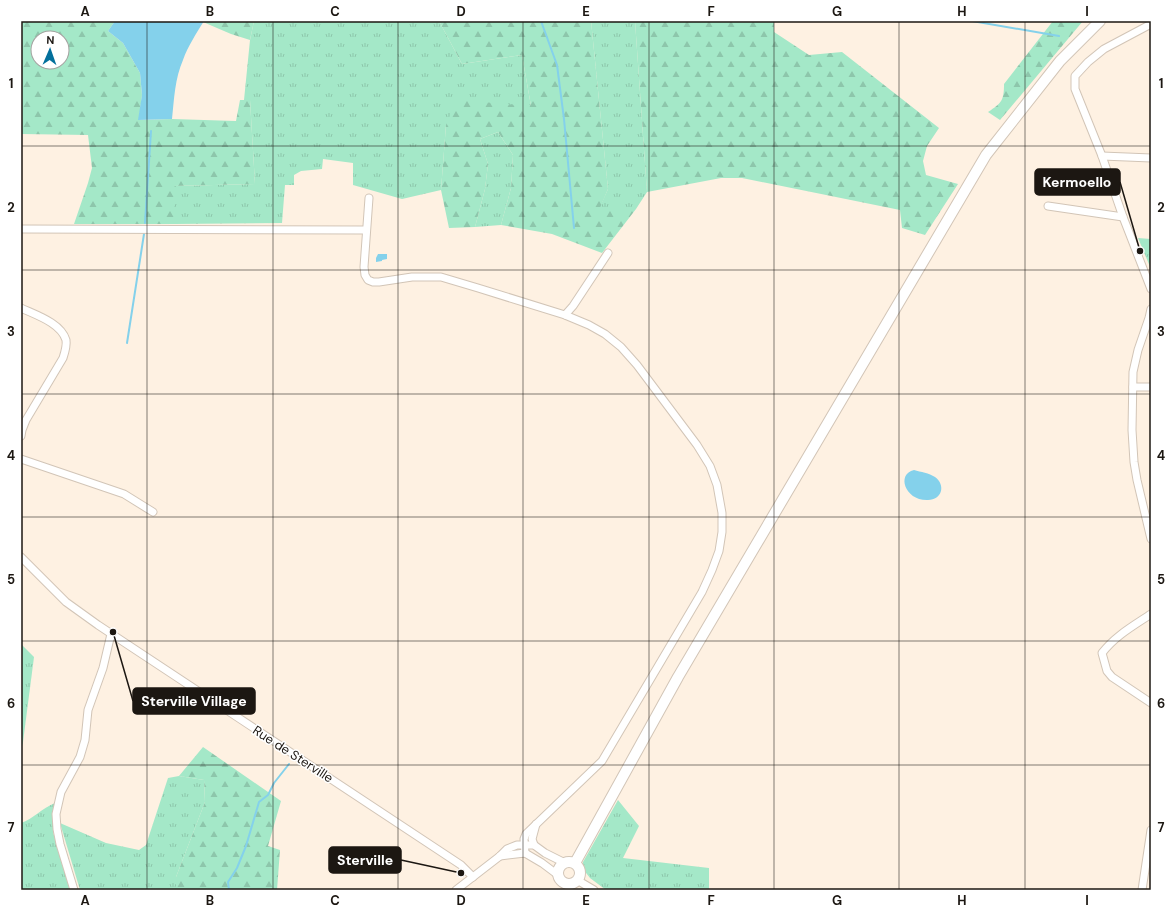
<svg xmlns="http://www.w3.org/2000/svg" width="1172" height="911" font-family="'DM Sans',sans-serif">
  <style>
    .grass { fill: url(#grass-tufts) }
    .forest { fill: url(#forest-firs); fill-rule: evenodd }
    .water { fill: #84d1eb }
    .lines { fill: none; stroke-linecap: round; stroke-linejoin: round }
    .stream { stroke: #84d1eb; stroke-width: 2 }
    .street-casing { stroke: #d2c5b7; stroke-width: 9 }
    .secondary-casing { stroke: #d2c5b7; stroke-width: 12 }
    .street { stroke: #fff; stroke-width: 7 }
    .secondary { stroke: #fff; stroke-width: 10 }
    .grid { fill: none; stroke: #1c1712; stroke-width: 1; stroke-opacity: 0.55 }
    .labels { text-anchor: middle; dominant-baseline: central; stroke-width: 3; stroke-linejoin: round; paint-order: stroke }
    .street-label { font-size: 13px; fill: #1c1712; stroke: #fff }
    .leader { fill: none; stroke: #1c1712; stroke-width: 1.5 }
    .callout-dot { fill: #1c1712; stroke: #fff; stroke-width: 1.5 }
    .callout { fill: #1c1712; stroke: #1c1712; stroke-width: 1.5 }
    .callout-label { font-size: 14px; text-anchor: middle; font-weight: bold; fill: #fff }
    .neatline { fill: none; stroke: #1c1712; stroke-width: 1.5 }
    .grid-label { font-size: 13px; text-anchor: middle; font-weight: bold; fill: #1c1712 }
  </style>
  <defs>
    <pattern id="grass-tufts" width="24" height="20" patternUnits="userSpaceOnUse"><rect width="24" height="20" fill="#a4e8c8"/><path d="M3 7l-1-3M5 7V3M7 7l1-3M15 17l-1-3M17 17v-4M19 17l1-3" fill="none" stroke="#8dc6ab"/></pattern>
    <pattern id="forest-firs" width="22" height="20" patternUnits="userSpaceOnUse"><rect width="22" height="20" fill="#a4e8c8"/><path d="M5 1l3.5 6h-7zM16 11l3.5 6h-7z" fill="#8dc6ab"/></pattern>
  </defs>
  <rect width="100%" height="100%" fill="#fef1e2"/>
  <g class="grass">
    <path d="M254 21H439L462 64 522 55 531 106 446 125 441 190 402 199 353 185V163L323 159 322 169 301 171 294 175V185H285L282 223 174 224 173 186 255 184 250 100H244L250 40Z"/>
    <path d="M591 21H635L647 192 636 209H599L608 189Z"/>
    <path d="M498 132 513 155 511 188 501 225 475 227 485 189 488 164 480 139Z"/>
    <path d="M1138 238 1151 239V269Z"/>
    <path d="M21 644 34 657 23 742 21 750Z"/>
    <path d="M179 776 204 780 205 802 176 877V890H80L60 823 106 843 139 850 146 845 168 778Z"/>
    <path d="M618 800 639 826 623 858 709 868V890H606L590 878 583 869V862Z"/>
    <path d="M55 803 53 832 70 890H21V823C33 819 42 808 55 803Z"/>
  </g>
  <g class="forest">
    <path d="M21 21H115L108 31 123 43 140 73 142 95 139 120 172 119 236 121 240 100H250L255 184 174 186V224H74L88 183 92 168 88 135 21 134ZM38 38H62V62H38Z"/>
    <path d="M204 21H254L250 40 231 34 203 22Z"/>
    <path d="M439 21H591L608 189 600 208 636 209 602 253 552 234 501 225 511 188 513 155 498 132 480 139 488 164 485 189 475 227 449 228 441 190 446 125 457 100 531 106 522 55 462 64Z"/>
    <path d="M635 21H774V32L809 55 842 52 939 128 927 146 923 161 926 175 958 184 925 235 902 228 900 210 742 178H721L647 192Z"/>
    <path d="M1053 21H1083L1000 120 988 112C1002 103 1004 100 1004 84Z"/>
    <path d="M203 747 281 801 268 846 280 850 277 890H176V877L205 802 204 780 179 776Z"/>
  </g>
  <g class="water">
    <path d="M115 21H204C196 34 188 46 183 60 175 78 174 99 172 119L138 120 142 95 140 73 123 43 108 31Z"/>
    <path d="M378 254H387V259L382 260V261L376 262V258Z"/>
    <path d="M914 470C921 472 929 473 935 477 946 485 942 500 928 500 905 501 896 474 914 470Z"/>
  </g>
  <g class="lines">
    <g class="stream">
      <path d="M541 21 557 65 564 119 574 228"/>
      <path d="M972 21 1059 36"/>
      <path d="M145 223 151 131"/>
      <path d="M127 343 144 234"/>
      <path d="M229 890 228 882 237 868 246 846 259 802 268 795 274 783 289 764"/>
    </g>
    <defs>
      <g id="street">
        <path d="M1151 24 1104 49 1088 62 1075 76V89L1102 156 1123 217 1151 289"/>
        <path d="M1102 156 1151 158"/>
        <path d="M369 198 364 267 365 275 368 280 373 282H379L412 277H441L478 288 565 315 589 325 605 334 621 347 637 365 697 445 710 466 717 485 722 513V532L719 551 712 570 702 592 602 761 526 834 524 839 525 853"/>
        <path d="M1048 206 1123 217"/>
        <path d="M21 229 366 230"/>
        <path d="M21 308C36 315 61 323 66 340 67 346 65 352 63 358L26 420 22 430 21 436"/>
        <path d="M1151 309 1149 318 1138 350 1133 372 1132 430 1134 462 1137 480 1151 539"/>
        <path d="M565 315 573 306 608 253"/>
        <path d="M1133 387H1151"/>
        <path d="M21 459 124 494 153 512"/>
        <path d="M21 557 66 602 98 625 461 865 473 877"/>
        <path d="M1151 614C1133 626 1115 636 1102 653L1107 671 1112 677 1151 703"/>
        <path d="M534 845 532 839 536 824"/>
        <path d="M500 856 525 853 542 863 558 875"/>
        <path d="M577 880 594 890"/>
        <path d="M74 890 60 844 57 829 56 814 61 792 80 757 85 740 88 710 103 668 111 634"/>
        <path d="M456 890 500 856 507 849 517 845H534L545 853 565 863"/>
        <path d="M1142 890 1151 830"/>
      </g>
      <g id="secondary">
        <circle cx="569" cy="873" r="11"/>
        <path d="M575 863 678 677 986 155 1060 61 1100 21"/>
      </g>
    </defs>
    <use href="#street" class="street-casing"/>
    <use href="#secondary" class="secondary-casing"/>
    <use href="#street" class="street"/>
    <use href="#secondary" class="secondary"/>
  </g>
  <path class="grid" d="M147 21V890M273 21V890M398 21V890M523 21V890M649 21V890M774 21V890M899 21V890M1025 21V890M21 146H1151M21 270H1151M21 394H1151M21 517H1151M21 641H1151M21 765H1151"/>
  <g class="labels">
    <g class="street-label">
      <text transform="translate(293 754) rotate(33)">Rue de Sterville</text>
    </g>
  </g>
  <path class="leader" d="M1140 251L1120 182M113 632L133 701M461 873L401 860"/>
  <g class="callout-dot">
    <circle cx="1140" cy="251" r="4"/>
    <circle cx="113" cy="632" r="4"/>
    <circle cx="461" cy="873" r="4"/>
  </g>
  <g class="callout">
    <rect x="1035" y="169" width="85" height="26" rx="4"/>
    <rect x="133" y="688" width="122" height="26" rx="4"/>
    <rect x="329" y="847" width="72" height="26" rx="4"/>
  </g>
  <g class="callout-label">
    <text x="1077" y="187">Kermoello</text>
    <text x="194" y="706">Sterville Village</text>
    <text x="365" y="865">Sterville</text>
  </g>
  <rect width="1172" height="911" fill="none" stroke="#ffffff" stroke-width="44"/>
  <g transform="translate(50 50) rotate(2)"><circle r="19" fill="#ffffff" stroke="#a4a2a0"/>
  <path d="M0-3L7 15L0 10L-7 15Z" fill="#03709c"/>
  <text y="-6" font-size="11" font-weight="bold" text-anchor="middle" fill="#1c1712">N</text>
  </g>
  <rect x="22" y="22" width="1128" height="867" class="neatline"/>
  <g class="grid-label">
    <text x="85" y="16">A</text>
    <text x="210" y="16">B</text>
    <text x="335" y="16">C</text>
    <text x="461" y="16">D</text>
    <text x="586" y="16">E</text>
    <text x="711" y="16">F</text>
    <text x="837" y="16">G</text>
    <text x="962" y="16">H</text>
    <text x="1087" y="16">I</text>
    <text x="11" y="88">1</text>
    <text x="1161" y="88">1</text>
    <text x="11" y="212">2</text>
    <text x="1161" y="212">2</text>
    <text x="11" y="336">3</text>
    <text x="1161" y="336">3</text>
    <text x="11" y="460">4</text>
    <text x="1161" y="460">4</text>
    <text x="11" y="584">5</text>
    <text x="1161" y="584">5</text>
    <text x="11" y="708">6</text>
    <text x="1161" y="708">6</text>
    <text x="11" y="832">7</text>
    <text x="1161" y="832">7</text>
    <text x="85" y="905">A</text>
    <text x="210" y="905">B</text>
    <text x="335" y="905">C</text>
    <text x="461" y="905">D</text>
    <text x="586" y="905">E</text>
    <text x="711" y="905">F</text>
    <text x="837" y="905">G</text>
    <text x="962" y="905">H</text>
    <text x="1087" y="905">I</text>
  </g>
</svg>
